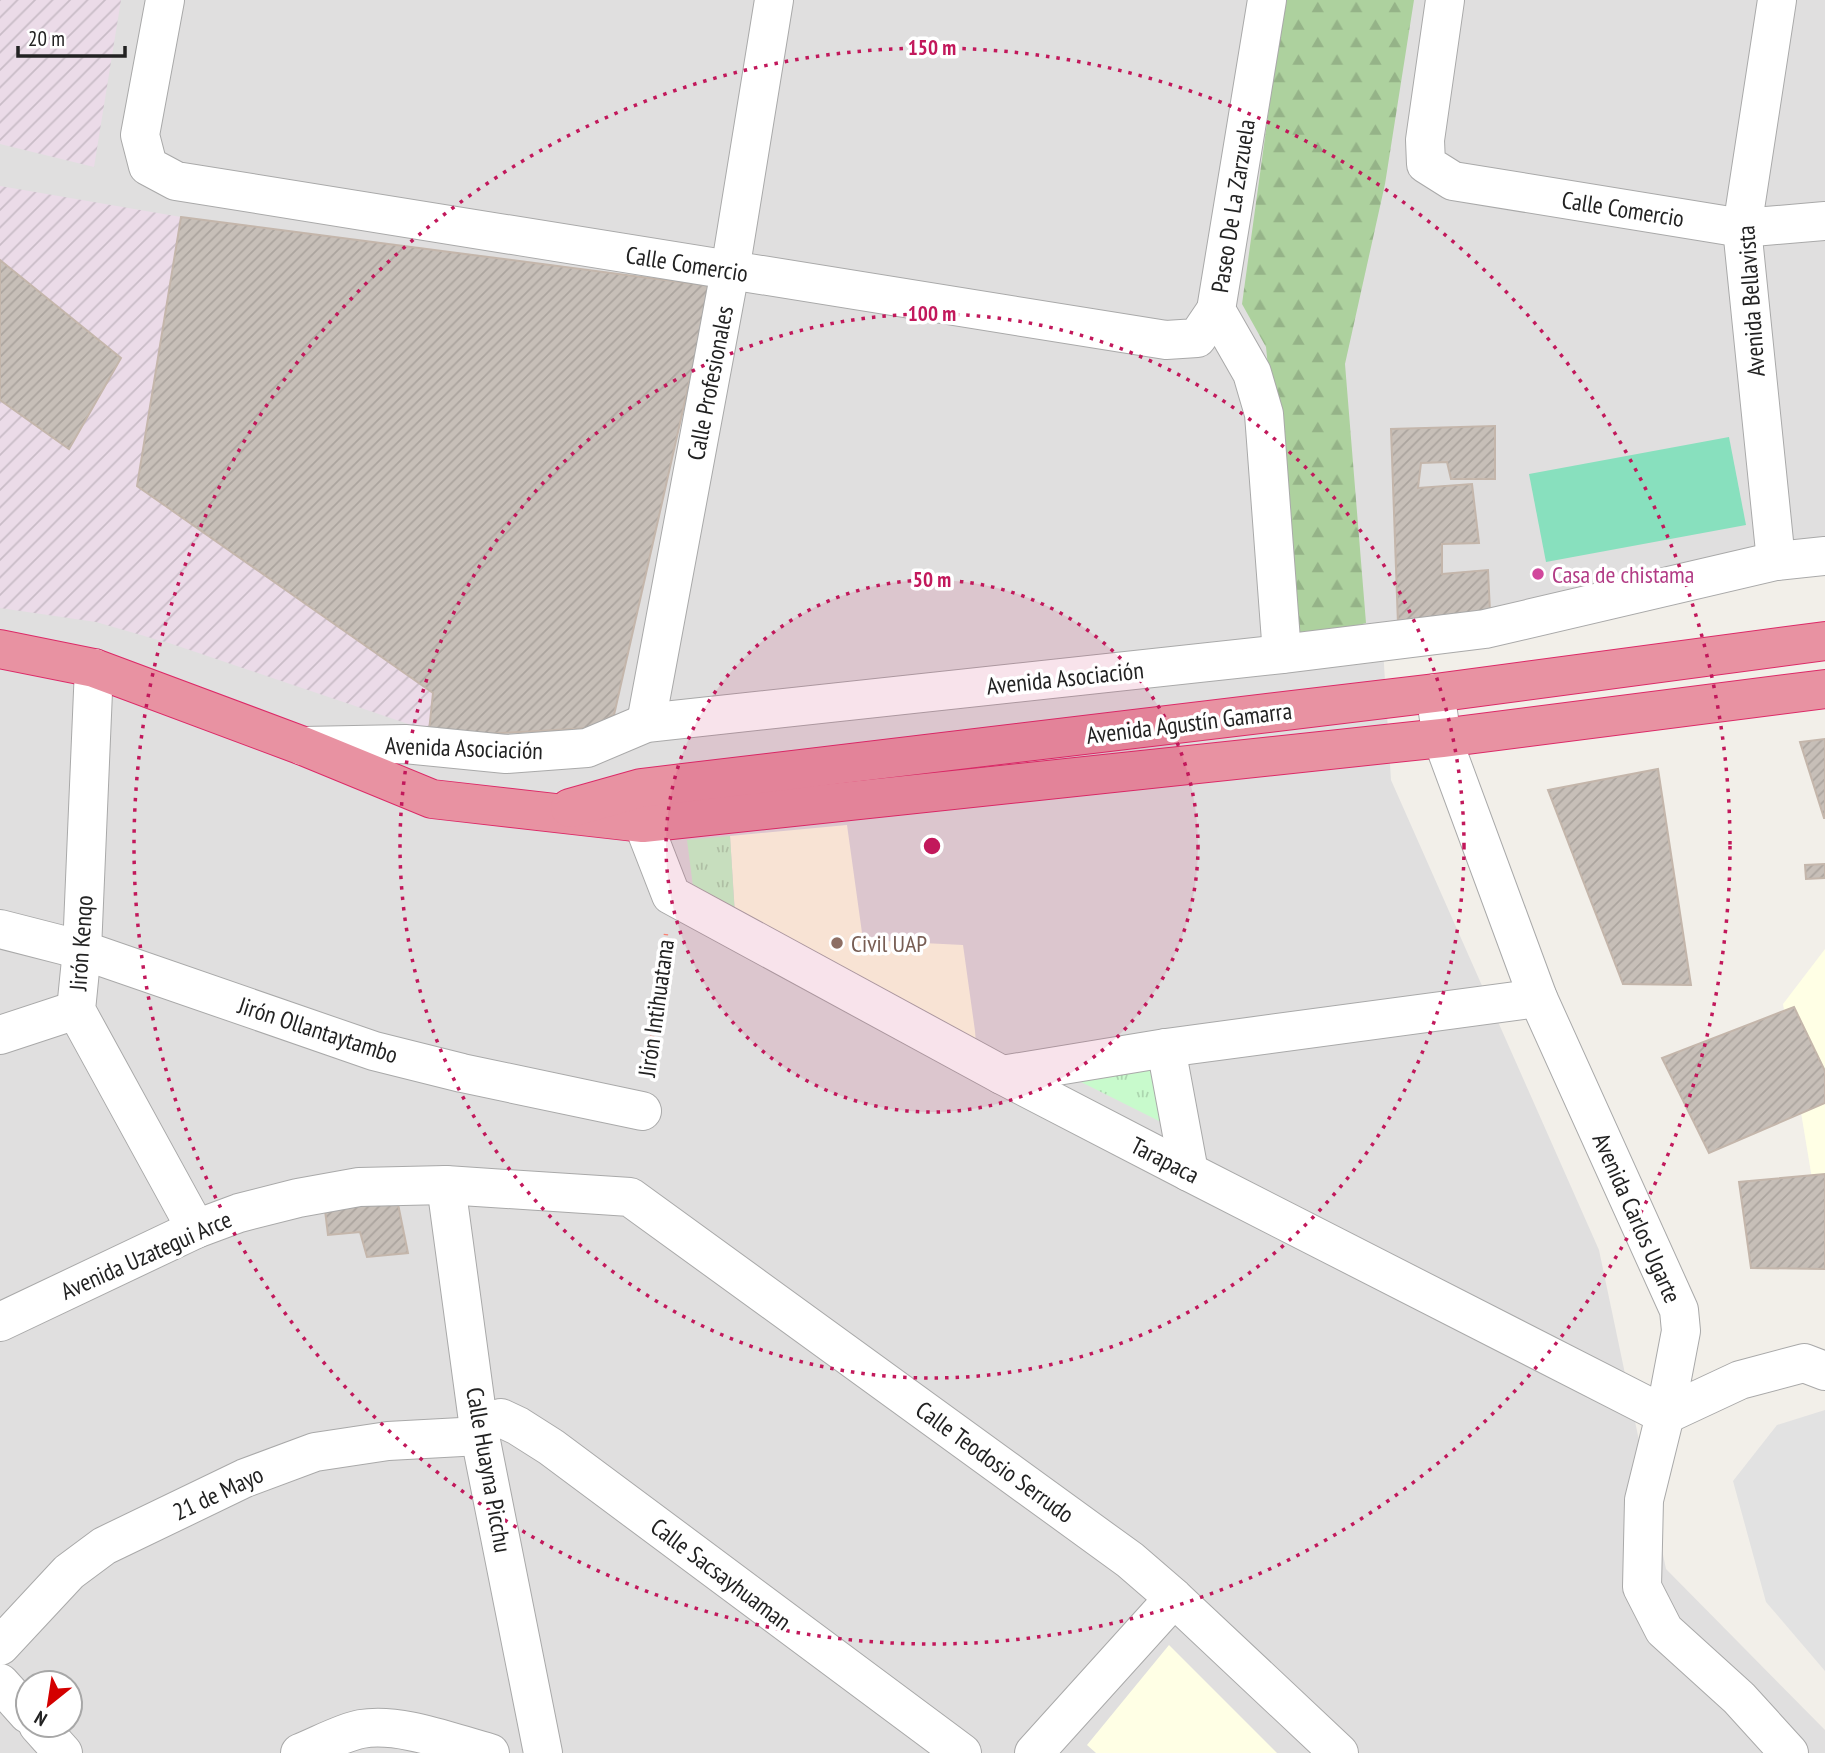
<svg xmlns="http://www.w3.org/2000/svg" width="1825" height="1753" font-family="'PT Sans Narrow',sans-serif">
  <style>
    .residential { fill: #e0dfdf; fill-rule: evenodd }
    .industrial { fill: url(#industrial-furrows) }
    .education { fill: #ffffe5 }
    .forest { fill: url(#forest-firs) }
    .park { fill: url(#park-tufts) }
    .pitch { fill: #88e0be }
    .parking { fill: #e2e2e2 }
    .building { fill: url(#building-hatch); stroke: #c4b6ab; stroke-width: 2 }
    .lines { fill: none; stroke-linecap: round; stroke-linejoin: round }
    .minor-casing { stroke: #a9a9a9; stroke-width: 40 }
    .highway-casing { stroke: #dc2a67; stroke-width: 40 }
    .path { stroke: #fa8072; stroke-width: 4.5; stroke-dasharray: 3.5 3.5; stroke-linecap: butt }
    .minor { stroke: #fff; stroke-width: 38 }
    .highway { stroke: #e892a2; stroke-width: 38 }
    .ring { fill: none; stroke: #c2185b; stroke-width: 3.5; stroke-dasharray: 3.5 7 }
    .hotel-dot { fill: #d1479c; stroke: #fff; stroke-width: 2.5 }
    .education-dot { fill: #8d6e63; stroke: #fff; stroke-width: 2.5 }
    .labels { text-anchor: middle; dominant-baseline: central; stroke-width: 7; stroke-linejoin: round; paint-order: stroke }
    .street-label { font-size: 24px; fill: #222; stroke: #fff }
    .hotel-label { font-size: 24px; fill: #b23c85; stroke: #fff; text-anchor: start }
    .education-label { font-size: 24px; fill: #785e54; stroke: #fff; text-anchor: start }
    .centre { fill: #c2185b; stroke: #fff; stroke-width: 3.5 }
    .ring-label { font-size: 21px; text-anchor: middle; font-weight: bold; fill: #c2185b; stroke: #fff; stroke-width: 7; stroke-linejoin: round; paint-order: stroke }
  </style>
  <defs>
    <pattern id="industrial-furrows" width="10" height="10" patternUnits="userSpaceOnUse" patternTransform="scale(1.75)"><rect width="10" height="10" fill="#ebdbe8"/><path d="M-1 1l2-2M0 10L10 0M9 11l2-2" fill="none" stroke="#c9bcc7"/></pattern>
    <pattern id="forest-firs" width="22" height="20" patternUnits="userSpaceOnUse" patternTransform="scale(1.75)"><rect width="22" height="20" fill="#add19e"/><path d="M5 1l3.5 6h-7zM16 11l3.5 6h-7z" fill="#95b388"/></pattern>
    <pattern id="park-tufts" width="24" height="20" patternUnits="userSpaceOnUse" patternTransform="scale(1.75)"><rect width="24" height="20" fill="#c8facc"/><path d="M3 7l-1-3M5 7V3M7 7l1-3M15 17l-1-3M17 17v-4M19 17l1-3" fill="none" stroke="#acd6af"/></pattern>
    <pattern id="building-hatch" width="6" height="6" patternUnits="userSpaceOnUse" patternTransform="scale(1.75)"><rect width="6" height="6" fill="#c7bfb8"/><path d="M-1 1l2-2M0 6l6-6M5 7l2-2" fill="none" stroke="#aba49e"/></pattern>
  </defs>
  <rect width="100%" height="100%" fill="#f2efe9"/>
  <path class="residential" d="M0 0H1825V570L1382 632 1391 780 1599 1250 1666 1569 1825 1730V1753H0ZM28 1683H70V1725H28Z"/>
  <g class="industrial">
    <path d="M0 0H121L94 167 0 144Z"/>
    <path d="M0 186 181 217 137 486 433 693 429 731 172 644 96 622 0 608Z"/>
  </g>
  <g class="education">
    <path d="M847 825 863 940 963 945 975 1031 977 1057 736 929 730 836Z"/>
    <path d="M1825 949V1257L1783 1004Z"/>
    <path d="M1169 1645 1277 1753H1096L1087 1745Z"/>
  </g>
  <path class="forest" d="M1284 0H1414L1385 184 1345 364 1366 623 1296 642 1266 347 1242 304Z"/>
  <g class="park">
    <path d="M730 836 735 917 694 894 687 840Z"/>
    <path d="M1147 1051 1163 1123 1065 1074Z"/>
  </g>
  <path class="pitch" d="M1729 437 1746 525 1546 562 1529 474Z"/>
  <path class="parking" d="M1825 1410V1671L1766 1602 1733 1481 1777 1425Z"/>
  <g class="building">
    <path d="M181 217 711 286 614 715 589 728 486 734 429 731 433 693 137 486Z"/>
    <path d="M0 260 121 358 69 449 0 400Z"/>
    <path d="M1495 426V479H1451L1447 462 1421 463 1418 488 1472 484 1479 543 1442 544V574L1488 570 1490 612 1398 624 1391 429Z"/>
    <path d="M1825 739V818H1824L1800 742Z"/>
    <path d="M1658 769 1691 985 1623 984 1548 790Z"/>
    <path d="M1825 864V878L1806 879 1805 865Z"/>
    <path d="M1794 1007 1825 1071V1103L1709 1153 1662 1058Z"/>
    <path d="M1825 1174V1269L1751 1268 1739 1182Z"/>
    <path d="M397 1199 408 1253 367 1257 360 1232 328 1235 324 1202Z"/>
  </g>
  <g class="lines">
    <defs>
      <g id="minor">
        <path d="M165 0 140 135 148 166 176 181 1166 340 1197 338 1216 310"/>
        <path d="M1267 0 1216 310 1252 373 1264 414 1282 654"/>
        <path d="M1445 0 1425 140 1426 164 1453 181 1742 228 1825 221"/>
        <path d="M1776 561 1742 228 1777 0"/>
        <path d="M94 668 82 950 76 1010 196 1229"/>
        <path d="M1435 693 1442 738 1538 998 1679 1310 1681 1331 1665 1415 1644 1500 1642 1587 1664 1630 1739 1698 1789 1753"/>
        <path d="M646 723 730 271 774 0"/>
        <path d="M303 746 405 744 506 754 587 748 646 723 1282 654 1485 629 1776 561 1825 556"/>
        <path d="M643 823 671 895 1002 1075 1189 1172 1665 1415 1740 1380 1804 1363 1825 1371"/>
        <path d="M0 929 82 950 374 1051 462 1073 642 1111"/>
        <path d="M0 1035 76 1010"/>
        <path d="M1166 1048 1189 1172"/>
        <path d="M1002 1075 1166 1048 1538 998"/>
        <path d="M446 1185 480 1436 543 1753"/>
        <path d="M0 1322 196 1229 239 1213 298 1198 359 1187 446 1185 630 1197 1130 1560 1174 1598 1339 1753"/>
        <path d="M480 1436C484 1425 490 1420 501 1418L518 1426 551 1447 962 1753"/>
        <path d="M0 1646 69 1572 104 1546 245 1478 315 1452 388 1441 480 1436"/>
        <path d="M0 1683 28 1714"/>
        <path d="M38 1725 63 1753"/>
        <path d="M300 1753C320 1745 341 1733 361 1729 400 1722 452 1743 490 1753"/>
        <path d="M1034 1753 1174 1598"/>
      </g>
      <g id="highway">
        <path d="M0 649 94 668 303 746 432 799 643 823 1442 738 1825 689"/>
        <path d="M570 808 641 788 1435 693 1825 641"/>
      </g>
    </defs>
    <use href="#minor" class="minor-casing"/>
    <use href="#highway" class="highway-casing"/>
    <path class="path" d="M647 1074 666 934"/>
    <use href="#minor" class="minor"/>
    <use href="#highway" class="highway"/>
  </g>
  <circle cx="932" cy="846" r="266" fill="#c2185b" fill-opacity=".12"/>
  <g class="ring">
    <circle cx="932" cy="846" r="266"/>
    <circle cx="932" cy="846" r="532"/>
    <circle cx="932" cy="846" r="798"/>
  </g>
  <circle class="hotel-dot" cx="1538" cy="574" r="7"/>
  <circle class="education-dot" cx="837" cy="943" r="7"/>
  <g class="labels">
    <g class="street-label">
      <text transform="translate(1233 206) rotate(-81)">Paseo De La Zarzuela</text>
      <text transform="translate(1623 209) rotate(9)">Calle Comercio</text>
      <text transform="translate(687 264) rotate(9)">Calle Comercio</text>
      <text transform="translate(1751 301) rotate(-94)">Avenida Bellavista</text>
      <text transform="translate(710 383) rotate(-79)">Calle Profesionales</text>
      <text transform="translate(1065 678) rotate(-6)">Avenida Asociación</text>
      <text transform="translate(1189 723) rotate(-7)">Avenida Agustín Gamarra</text>
      <text transform="translate(464 748) rotate(2)">Avenida Asociación</text>
      <text transform="translate(81 943) rotate(-86)">Jirón Kenqo</text>
      <text transform="translate(656 1008) rotate(-82)">Jirón Intihuatana</text>
      <text transform="translate(318 1030) rotate(18)">Jirón Ollantaytambo</text>
      <text transform="translate(1165 1160) rotate(27)">Tarapaca</text>
      <text transform="translate(1637 1218) rotate(66)">Avenida Carlos Ugarte</text>
      <text transform="translate(146 1255) rotate(-24)">Avenida Uzategui Arce</text>
      <text transform="translate(995 1462) rotate(36)">Calle Teodosio Serrudo</text>
      <text transform="translate(489 1470) rotate(80)">Calle Huayna Picchu</text>
      <text transform="translate(218 1493) rotate(-25)">21 de Mayo</text>
      <text transform="translate(721 1574) rotate(37)">Calle Sacsayhuaman</text>
    </g>
    <g class="hotel-label">
      <text x="1552" y="574">Casa de chistama</text>
    </g>
    <g class="education-label">
      <text x="851" y="943">Civil UAP</text>
    </g>
  </g>
  <circle cx="932" cy="846" r="10" class="centre"/>
  <g class="ring-label">
    <text x="932" y="55">150 m</text>
    <text x="932" y="321">100 m</text>
    <text x="932" y="587">50 m</text>
  </g>
  <g transform="translate(49 1704) rotate(210)"><circle r="33" fill="#ffffff" stroke="#a7a7a7" stroke-width="2"/>
  <path d="M0-5L12 26L0 18L-12 26Z" fill="#d40000"/>
  <text y="-10" font-size="19" font-weight="bold" text-anchor="middle" fill="#222222">N</text>
  </g>
  <path d="M18 46v10h107v-10" fill="none" stroke="#222222" stroke-width="3.5"/>
  <text x="28" y="46" font-size="21" fill="#222222" stroke="#ffffff" stroke-width="5" paint-order="stroke">20 m</text>
</svg>
